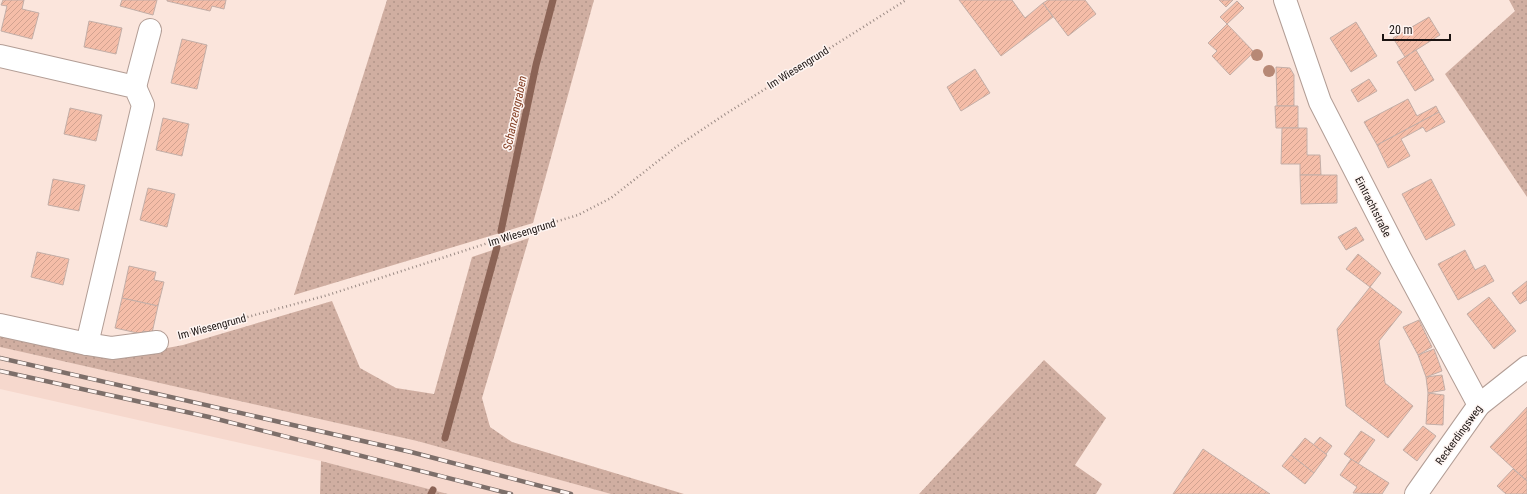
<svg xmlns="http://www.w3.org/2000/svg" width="1527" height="494" font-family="'Roboto Condensed',sans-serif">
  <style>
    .built { fill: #f6d8cd }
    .grass { fill: url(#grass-dots) }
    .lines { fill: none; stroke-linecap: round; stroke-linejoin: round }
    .stream { stroke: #8b6355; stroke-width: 7 }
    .building { fill: url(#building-hatch); stroke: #c3aea7 }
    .minor-casing { stroke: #b29d95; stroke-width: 24 }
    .path { stroke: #9b8b85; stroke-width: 2.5; stroke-dasharray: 1 3; stroke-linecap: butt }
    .minor { stroke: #fff; stroke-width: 22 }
    .rail-casing { stroke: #7d6f6a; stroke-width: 4.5 }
    .rail { stroke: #fef5f2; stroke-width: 3; stroke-dasharray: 9; stroke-linecap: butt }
    .tree { fill: #b78875 }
    .labels { text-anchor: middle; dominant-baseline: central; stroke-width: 3; stroke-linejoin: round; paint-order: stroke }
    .street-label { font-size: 11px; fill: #1c1412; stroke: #fef5f2 }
    .water-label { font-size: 12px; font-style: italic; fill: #854126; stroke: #fef5f2 }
  </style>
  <defs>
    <pattern id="grass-dots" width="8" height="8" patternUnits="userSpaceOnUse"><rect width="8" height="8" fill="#d0aea1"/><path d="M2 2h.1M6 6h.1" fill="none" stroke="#b2958a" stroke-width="1.8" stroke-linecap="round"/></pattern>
    <pattern id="building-hatch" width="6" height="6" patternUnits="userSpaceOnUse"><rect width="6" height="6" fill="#f5bda8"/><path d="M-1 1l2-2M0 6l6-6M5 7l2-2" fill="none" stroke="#d1a290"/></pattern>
  </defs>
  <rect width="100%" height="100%" fill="#fbe5dc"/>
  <path class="built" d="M0 347 417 441 611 494H448L321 461 0 389Z"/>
  <g class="grass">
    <path d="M387 0H594L533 223 294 295Z"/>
    <path d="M1509 0H1527V197L1445 74 1515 11Z"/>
    <path d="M529 238 482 398 490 427 512 442 684 494H611L417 441 0 347V331L120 357 183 345 332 301 360 368 396 388 434 394 472 257Z"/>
    <path d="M1044 360 1106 418 1075 465 1102 484 1096 494H919Z"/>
    <path d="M321 461 448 494H320Z"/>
  </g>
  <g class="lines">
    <g class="stream">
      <path d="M501 231 536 65 553 0"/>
      <path d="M445 438 497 247"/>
      <path d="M431 494 433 490"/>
    </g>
  </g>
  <g class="building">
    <path d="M3 0H24L22 9 39 13 32 39 1 31 7 6 1 5Z"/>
    <path d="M122 0H157L153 15 120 6Z"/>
    <path d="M167 0H226L224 9 212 6 210 11 167 1Z"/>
    <path d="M959 0H1012L1025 18 1043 3 1053 17 1001 56Z"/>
    <path d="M1048 0H1085L1096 14 1068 36 1043 3Z"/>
    <path d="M1219 0H1233L1226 7Z"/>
    <path d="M1237 1 1244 8 1227 24 1220 17Z"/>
    <path d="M1429 17 1440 35 1405 57 1393 38Z"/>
    <path d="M89 21 122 28 116 54 84 47Z"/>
    <path d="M1356 22 1377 56 1351 72 1330 38Z"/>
    <path d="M1227 24 1254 52 1230 75 1212 56 1217 51 1208 43Z"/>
    <path d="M182 39 207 45 197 89 171 83Z"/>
    <path d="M1416 50 1434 80 1415 91 1397 62Z"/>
    <path d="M1276 67 1290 68 1294 75V106H1277Z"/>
    <path d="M975 69 990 93 961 111 947 87Z"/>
    <path d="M1369 79 1377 91 1358 102 1351 90Z"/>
    <path d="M1408 99 1417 116 1436 106 1439 112 1377 145 1364 122Z"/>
    <path d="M1275 106H1298V128H1276Z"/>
    <path d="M70 108 102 115 96 141 64 134Z"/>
    <path d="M1439 112 1445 122 1426 132 1423 127 1401 139 1410 156 1388 168 1377 145Z"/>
    <path d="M163 118 189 124 182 156 156 150Z"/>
    <path d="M1282 128H1307V155H1320L1321 175H1300V164H1281Z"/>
    <path d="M1300 175H1337V203L1301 204Z"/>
    <path d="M53 179 85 185 79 211 48 205Z"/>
    <path d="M1431 179 1455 225 1426 240 1402 194Z"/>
    <path d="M148 188 175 194 167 227 140 220Z"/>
    <path d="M1356 227 1364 240 1346 250 1338 237Z"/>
    <path d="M1465 250 1475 270 1485 265 1494 281 1458 300 1438 264Z"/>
    <path d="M37 252 69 259 63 285 31 277Z"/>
    <path d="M1358 254 1381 273 1370 287 1346 269Z"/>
    <path d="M129 266 156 272 154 280 164 282 158 306 122 298Z"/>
    <path d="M1527 281V300L1520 304 1512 293Z"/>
    <path d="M1370 287 1402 312 1379 341 1385 383 1413 406 1388 438 1346 406 1337 329Z"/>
    <path d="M1489 297 1516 331 1494 349 1467 314Z"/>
    <path d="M122 298 158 306 152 333 143 331 142 334 115 328Z"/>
    <path d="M1419 320 1432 347 1418 355 1403 327Z"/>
    <path d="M1434 349 1442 371 1426 377 1418 355Z"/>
    <path d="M1442 375 1445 390 1428 393 1426 377Z"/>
    <path d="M1428 393 1444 395 1443 425 1426 424Z"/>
    <path d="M1527 407V481L1490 447Z"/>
    <path d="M1423 426 1436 436 1417 461 1403 450Z"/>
    <path d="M1361 431 1375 440 1358 464 1344 454Z"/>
    <path d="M1320 437 1332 446 1326 454 1313 445Z"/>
    <path d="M1305 438 1327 455 1314 473 1291 455Z"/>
    <path d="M1203 449 1270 494H1173Z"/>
    <path d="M1291 455 1314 473 1305 484 1282 466Z"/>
    <path d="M1351 459 1389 483 1382 494 1353 493 1357 487 1340 475Z"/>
    <path d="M1513 469 1527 481V494H1506L1497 486Z"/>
  </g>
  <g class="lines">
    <defs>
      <g id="minor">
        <path d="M1285 0 1320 102 1400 258 1479 405"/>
        <path d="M0 56 135 87 143 105 87 344"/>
        <path d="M135 87 150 30"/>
        <path d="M0 325 87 344 112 348 157 342"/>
        <path d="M1416 494 1479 405 1527 367"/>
      </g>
    </defs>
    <use href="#minor" class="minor-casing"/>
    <path class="path" d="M178 336 328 295 525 231 578 215 611 198 676 147 724 115 906 0"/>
    <use href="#minor" class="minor"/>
    <defs>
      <g id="rail">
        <path d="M0 358 411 452 571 494"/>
        <path d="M0 371 209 417 511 494"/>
      </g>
    </defs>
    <use href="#rail" class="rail-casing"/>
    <use href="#rail" class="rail"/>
  </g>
  <g class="tree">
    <circle cx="1257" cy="55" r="6"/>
    <circle cx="1269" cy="71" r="6"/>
  </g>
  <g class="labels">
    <g class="street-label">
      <text transform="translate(798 68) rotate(-32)">Im Wiesengrund</text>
      <text transform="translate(1373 207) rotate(63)">Eintrachtstraße</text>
      <text transform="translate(522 233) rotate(-17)">Im Wiesengrund</text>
      <text transform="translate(212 327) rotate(-15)">Im Wiesengrund</text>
      <text transform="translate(1459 435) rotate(-54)">Reckerdingsweg</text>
    </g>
    <g class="water-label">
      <text transform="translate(515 113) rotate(-78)">Schanzengraben</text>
    </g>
  </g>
  <path d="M1383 34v6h67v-6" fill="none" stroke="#1c1412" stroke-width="2"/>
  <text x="1389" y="34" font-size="12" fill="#1c1412" stroke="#fef5f2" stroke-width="3" paint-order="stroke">20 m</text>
</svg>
